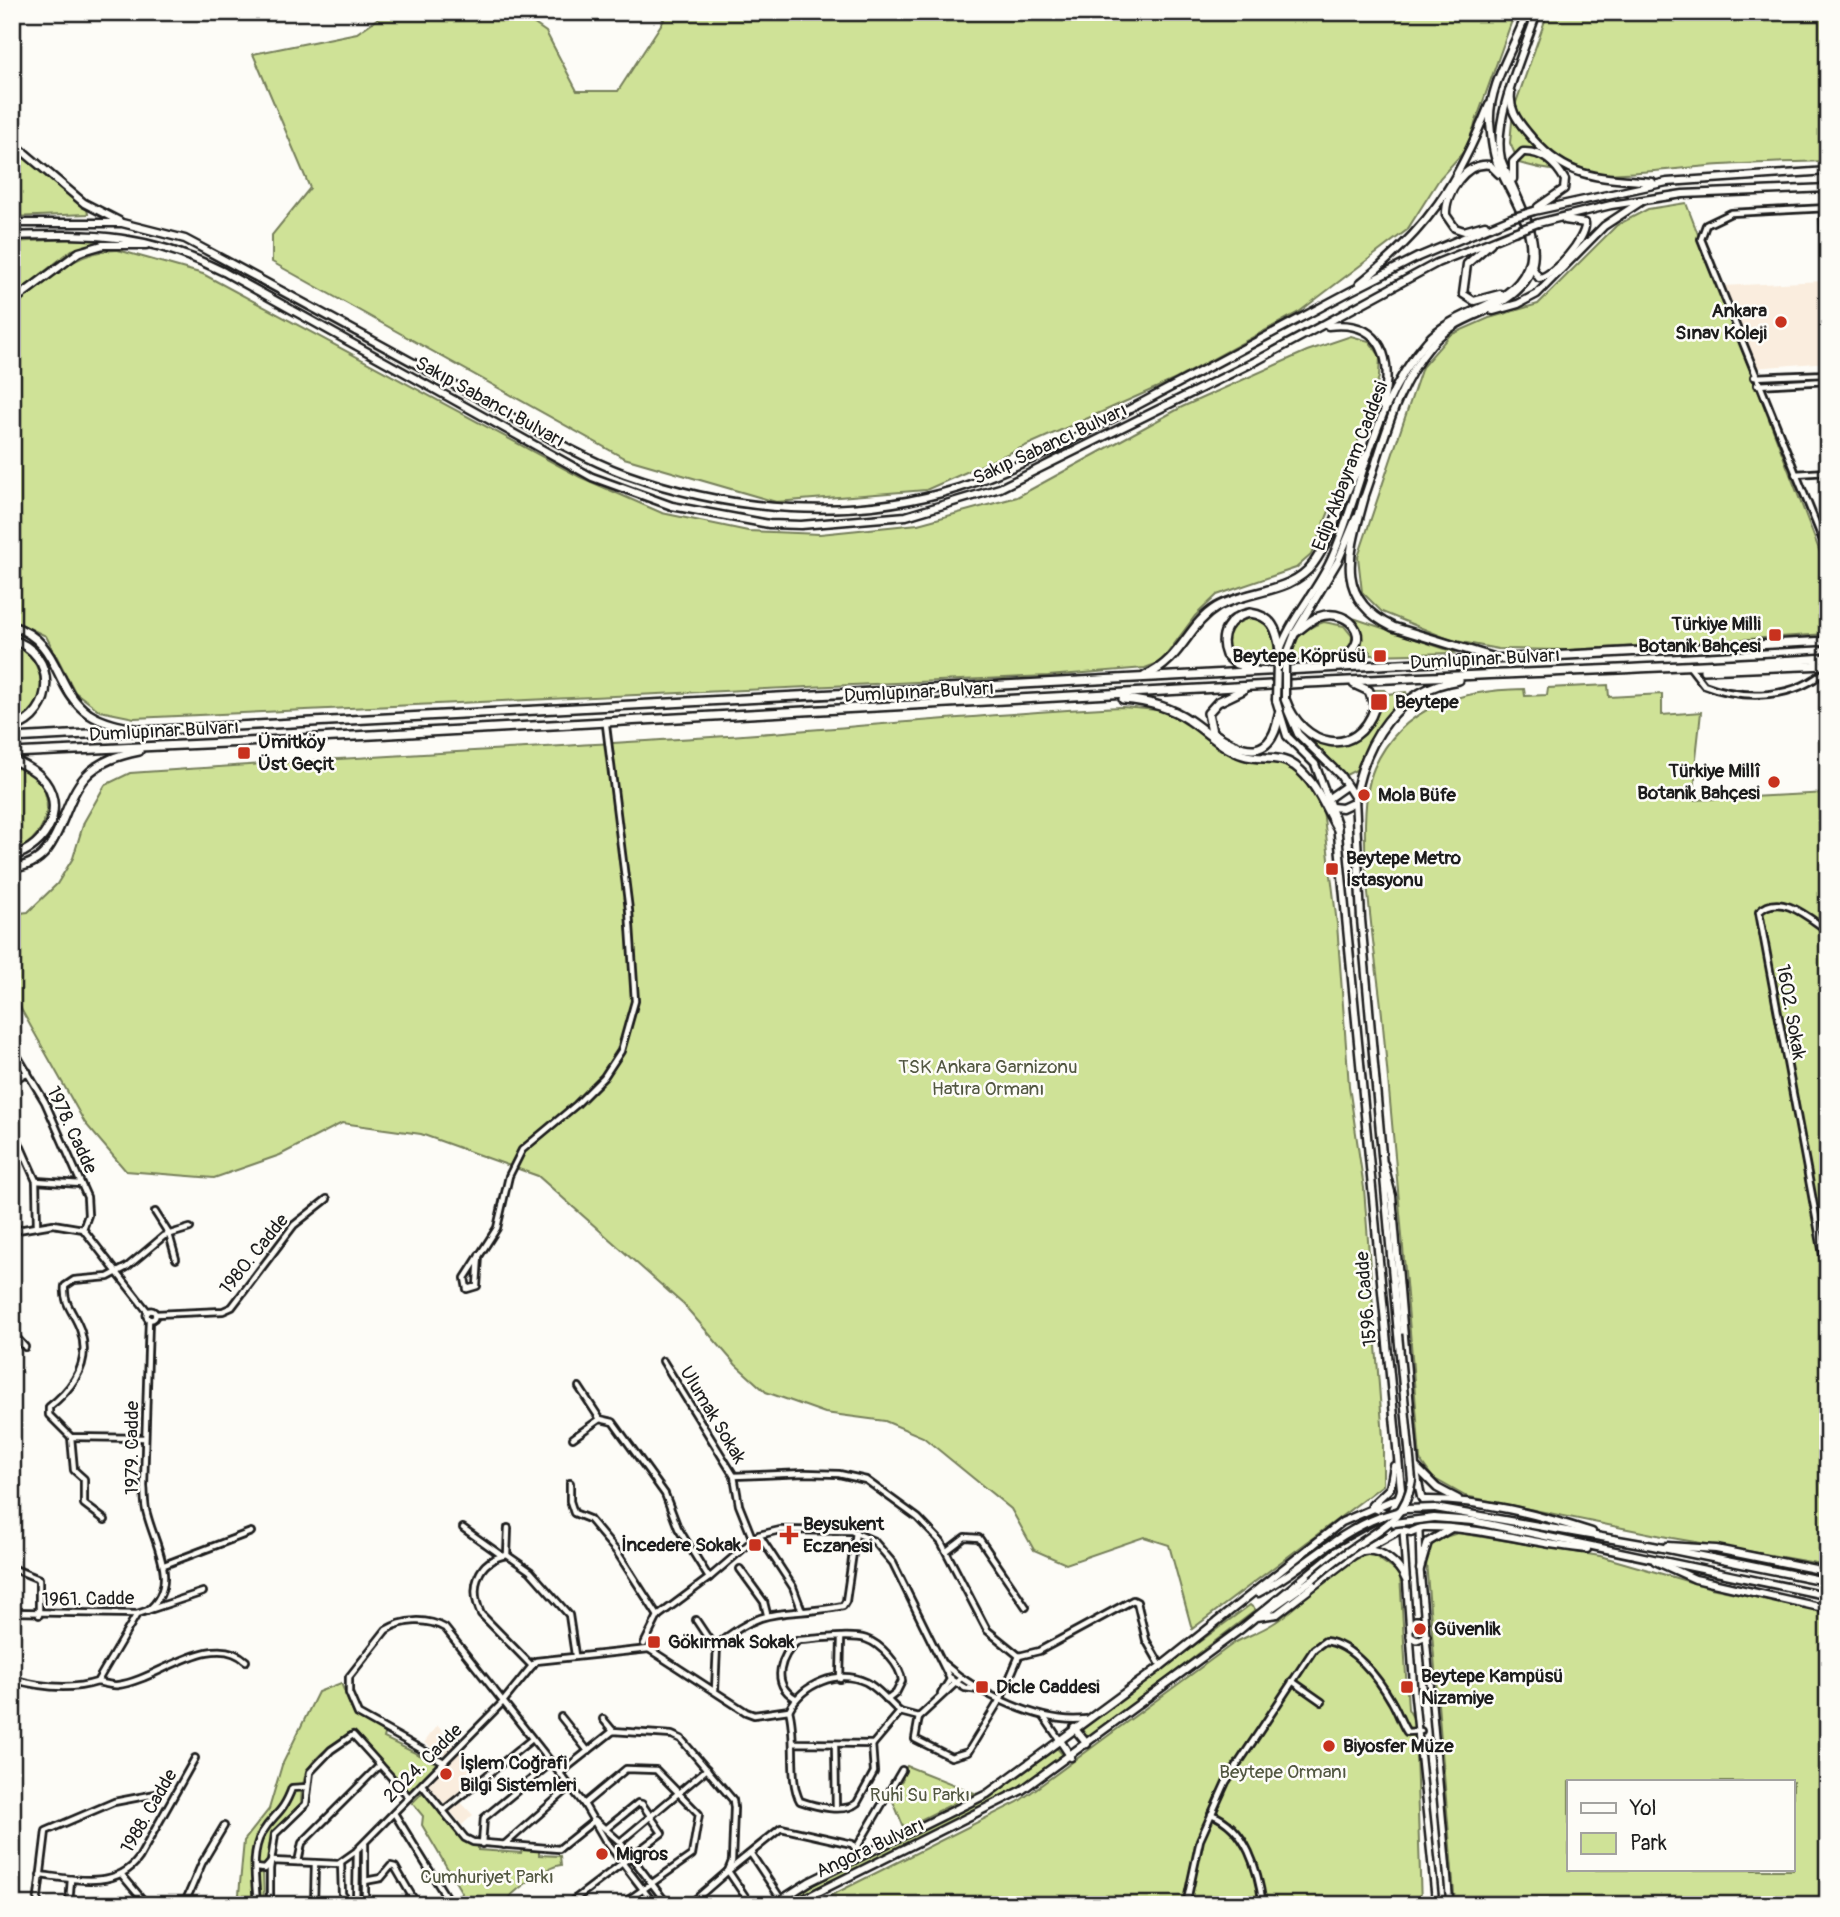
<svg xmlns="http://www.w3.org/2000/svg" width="1840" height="1917" font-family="Pangolin,sans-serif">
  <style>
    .built { fill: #faedde }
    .green { fill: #cfe297; stroke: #767f5a; stroke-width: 2; fill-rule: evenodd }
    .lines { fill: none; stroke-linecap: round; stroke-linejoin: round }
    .primary-tunnel { stroke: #dbdad6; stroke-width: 6; stroke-dasharray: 6 3; stroke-linecap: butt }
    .street-casing { stroke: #1c1c1c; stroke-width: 10 }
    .secondary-casing { stroke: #1c1c1c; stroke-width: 10 }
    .primary-casing { stroke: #1c1c1c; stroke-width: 11 }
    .highway-casing { stroke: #1c1c1c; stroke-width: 12 }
    .street { stroke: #fdfcf7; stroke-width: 4.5 }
    .secondary { stroke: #fdfcf7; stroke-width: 5 }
    .primary { stroke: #fdfcf7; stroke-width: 6 }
    .highway { stroke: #fdfcf7; stroke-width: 7 }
    .primary-bridge-casing { stroke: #1c1c1c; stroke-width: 11; stroke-linecap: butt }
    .primary-bridge { stroke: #fdfcf7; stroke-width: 6 }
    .poi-dot { fill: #c8321e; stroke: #fdfcf7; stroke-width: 2.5 }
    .labels { text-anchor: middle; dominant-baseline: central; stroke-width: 5; stroke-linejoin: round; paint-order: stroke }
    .poi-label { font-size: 19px; font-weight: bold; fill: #1c1c1c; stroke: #fdfcf7; text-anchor: start }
    .street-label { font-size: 19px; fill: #1c1c1c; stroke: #fdfcf7 }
    .park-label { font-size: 19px; fill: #525741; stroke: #fdfcf7 }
  </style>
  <rect width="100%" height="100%" fill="#fdfcf7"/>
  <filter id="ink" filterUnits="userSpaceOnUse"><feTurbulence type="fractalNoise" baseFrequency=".0143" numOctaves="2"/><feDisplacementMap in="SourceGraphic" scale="14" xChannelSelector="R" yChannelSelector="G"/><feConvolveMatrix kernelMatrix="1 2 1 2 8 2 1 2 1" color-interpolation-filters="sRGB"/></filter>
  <g filter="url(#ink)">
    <g class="built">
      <path d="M1823 281 1828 362 1754 368 1722 286Z"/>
      <path d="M437 1725 472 1768 463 1776 471 1784 456 1797 473 1815 462 1825 427 1783 450 1758 424 1743Z"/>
    </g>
    <g class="green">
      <path d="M387 12H517L546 32 577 91H618L664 20 655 12H1515L1466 149 1440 178 1407 230 1299 312 1176 379 926 490 776 502 624 458 272 262V235L310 188 253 54 357 33Z"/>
      <path d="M1548 12H1828V161C1792 162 1756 163 1721 165 1651 170 1588 183 1519 163L1510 143 1513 111Z"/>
      <path d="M12 146 87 209 88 214 12 217Z"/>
      <path d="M1686 203 1828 573V634L1570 650 1498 649 1451 640 1382 612 1362 592 1358 557 1422 367 1450 335 1489 318 1538 304 1617 225 1648 209Z"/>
      <path d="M70 239 104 241 72 250 12 297V242Z"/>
      <path d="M118 250 203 274 580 477 662 513 748 531 820 534 918 524 1017 497 1182 407 1307 351 1351 336 1369 341 1380 356 1379 377 1359 439 1311 555 1296 568 1217 595 1195 616 1161 662 1145 668 1048 676 134 718 100 711 75 692 46 636 12 620V308C44 283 75 249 118 250Z"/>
      <path d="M1245 617C1274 614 1275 639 1274 660 1262 661 1244 664 1234 658 1215 646 1231 623 1245 617Z"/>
      <path d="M1356 619 1454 652 1455 653 1371 655 1370 651H1359L1362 637Z"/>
      <path d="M1324 622 1344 626 1352 636 1351 647 1339 658 1288 661C1291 640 1304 628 1324 622Z"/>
      <path d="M12 643C48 659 53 709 12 724Z"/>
      <path d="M1608 685 1609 697 1662 694V715L1701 712 1695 767V800L1828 793V1565L1672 1538 1465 1496 1433 1478 1420 1460C1409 1311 1396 1163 1382 1015 1376 956 1352 818 1374 768 1402 705 1462 690 1524 689L1525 696 1547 695 1548 688Z"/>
      <path d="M1370 690H1385L1387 694 1406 692 1407 695 1376 729 1356 770 1346 775 1312 741 1333 743 1362 732 1376 701Z"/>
      <path d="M1122 707 1170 711 1232 754 1250 760 1267 759 1287 765 1312 785 1323 810 1337 924 1349 1086 1364 1188 1383 1438V1485L1192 1629 1169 1545 1144 1537 1066 1564 1034 1550 1011 1509 923 1437 885 1421 825 1413 766 1392 736 1365 684 1305 538 1176 421 1134 342 1123 280 1155 214 1178 126 1171 85 1123 12 993V914L28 912 57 884 73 858 84 822 105 785 130 773C334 758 539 748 743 735 869 726 996 713 1122 707Z"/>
      <path d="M12 767C62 774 55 839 12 851Z"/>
      <path d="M1458 1533 1600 1556 1711 1588 1818 1610 1820 1614 1828 1615V1905H1455L1426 1562C1427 1541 1441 1538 1458 1533ZM1569 1782H1793V1870H1569Z"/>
      <path d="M1372 1554 1400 1574 1408 1709 1415 1721 1421 1905H812L1018 1802 1234 1643C1247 1636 1262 1631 1274 1623 1299 1607 1343 1557 1372 1554Z"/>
      <path d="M1250 1605 1256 1610 1088 1738 1081 1728Z"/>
      <path d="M341 1683 354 1714 385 1734 384 1738 436 1763 437 1767 409 1792 356 1733H348C318 1757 302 1761 301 1803L273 1833 269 1863 263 1868 264 1905H238L244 1841 269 1809 282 1765 318 1692Z"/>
      <path d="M1056 1747 1064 1756 1005 1796 781 1905 816 1883 992 1796Z"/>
      <path d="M907 1766 975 1793 904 1828 890 1794 903 1779 901 1774Z"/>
      <path d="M423 1792 465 1842 478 1845V1850L521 1853 522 1849 539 1850V1855L560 1856 561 1865C546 1867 512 1891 503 1905H479L471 1901 448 1905 462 1893 422 1825 423 1816 412 1803Z"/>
    </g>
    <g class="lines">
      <g class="primary-tunnel">
        <path d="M1820 1594 1828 1596"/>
        <path d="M1819 1607 1828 1608"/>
      </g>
      <defs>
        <g id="street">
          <path d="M1823 208 1828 305"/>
          <path d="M1828 208 1731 213 1706 225 1701 239 1828 553"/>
          <path d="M1754 377 1828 374"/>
          <path d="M1757 385 1828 381"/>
          <path d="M1795 474 1828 472"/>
          <path d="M1690 667 1704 685C1743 700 1796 700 1828 668"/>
          <path d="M1828 931C1809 918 1780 891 1759 912L1828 1281"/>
          <path d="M12 1047 45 1102 87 1197 88 1215 83 1229"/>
          <path d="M12 1081 28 1072"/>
          <path d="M12 1127 36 1181 37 1226"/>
          <path d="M36 1181 81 1184"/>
          <path d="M155 1212 169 1234 176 1259"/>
          <path d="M12 1231 53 1224 83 1229 148 1312"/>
          <path d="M479 1255 477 1286 467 1289 465 1278 497 1228 509 1176 522 1150 576 1105 604 1077 621 1051 635 1001 629 910 606 725"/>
          <circle cx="151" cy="1315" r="4.5"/>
          <path d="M156 1314 223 1311 232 1307 294 1225 327 1199"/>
          <path d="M12 1333 25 1347"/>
          <path d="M663 1361 734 1476 739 1505 753 1540"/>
          <path d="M579 1387 600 1419"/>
          <path d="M71 1437 74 1470 84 1479V1504L105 1520"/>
          <path d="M144 1438 71 1437 49 1415V1407C72 1389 91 1364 81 1332 76 1314 63 1306 65 1286L74 1280 108 1277 127 1267 164 1236 190 1228"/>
          <path d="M573 1438 600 1419 613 1422 665 1494 678 1528 709 1578"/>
          <path d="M734 1476 805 1473 839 1474 866 1480 918 1518 941 1542 987 1630 1019 1656"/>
          <path d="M570 1483V1501L574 1513 589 1519 617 1552 658 1616"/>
          <path d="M463 1528 501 1555"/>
          <path d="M508 1528 507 1555C477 1560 469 1588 481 1614L532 1666"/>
          <path d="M759 1535 793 1587 802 1611"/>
          <path d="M948 1550 965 1537 979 1538 1026 1607"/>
          <path d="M507 1555 530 1571 569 1615 575 1655"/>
          <path d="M164 1565 251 1532"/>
          <path d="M12 1568 39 1579V1615"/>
          <path d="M740 1569 764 1602 767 1614"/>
          <path d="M147 1611C181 1585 155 1546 147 1514 144 1505 145 1495 144 1486L149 1319"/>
          <path d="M12 1612 137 1614 203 1592"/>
          <path d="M696 1620 716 1650"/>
          <path d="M644 1644 658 1616 709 1578 759 1535 780 1530 851 1531 874 1541 893 1563 950 1679 965 1688 979 1690"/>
          <path d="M649 1649 746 1712 754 1715 789 1710"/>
          <path d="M1019 1656 1039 1651 1133 1600 1137 1602 1146 1640 1161 1666"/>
          <path d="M944 1664C977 1693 1042 1725 1086 1719"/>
          <path d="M961 1678 919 1717 915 1739 951 1757 968 1752 1001 1698 1019 1656"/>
          <path d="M12 1679C40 1687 69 1691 97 1682L137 1614"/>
          <path d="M840 1679 841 1639"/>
          <path d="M1292 1681 1322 1702"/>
          <path d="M97 1682C104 1683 111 1686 118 1685 156 1681 212 1629 246 1661"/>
          <path d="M715 1690 717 1645C767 1602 785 1618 843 1606L846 1601 856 1532"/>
          <path d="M941 1694 951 1678"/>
          <path d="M795 1698C770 1683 781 1656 798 1640 815 1639 851 1634 866 1639 881 1644 901 1666 902 1681L896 1693 887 1700"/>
          <path d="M789 1710C797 1738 788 1780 800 1801 814 1806 844 1814 857 1803L874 1772 872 1744 795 1743"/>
          <path d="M789 1710C803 1684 837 1669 866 1682 878 1688 890 1703 900 1712L873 1744"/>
          <path d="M900 1712 919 1717"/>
          <path d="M561 1717 588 1751"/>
          <path d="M1044 1717 1059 1739"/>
          <path d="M603 1719 613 1731"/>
          <path d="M835 1745 836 1808"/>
          <path d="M444 1762 358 1714 349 1693V1677L386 1630C403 1619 427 1618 445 1628L584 1804 605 1840 655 1905"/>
          <path d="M560 1773 613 1731 672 1735 681 1739 733 1800 734 1808 732 1861 728 1871 689 1905"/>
          <path d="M422 1785 465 1838 473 1842 559 1849 595 1820"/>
          <path d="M584 1804 626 1769 656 1770 699 1814 692 1855 621 1905"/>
          <path d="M443 1811 532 1739"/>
          <path d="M394 1813 451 1905"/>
          <path d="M1211 1814C1247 1828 1258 1870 1263 1905"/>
          <path d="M596 1821 620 1842 668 1905"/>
          <path d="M620 1842 707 1769"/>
          <path d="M365 1844V1905"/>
          <path d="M482 1844 484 1818 551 1763"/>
          <path d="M504 1845 570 1787"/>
          <path d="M857 1847 902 1770"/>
          <path d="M751 1854 781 1899"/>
          <path d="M298 1862 302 1843 380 1765"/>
          <path d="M341 1863 342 1894 351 1905"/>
          <path d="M255 1868 265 1869 272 1861 338 1864 355 1852"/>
          <path d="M40 1875C72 1879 117 1890 139 1858L195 1758"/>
          <path d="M122 1875 147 1905"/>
          <path d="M365 1881 381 1878 391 1866 395 1867 417 1905"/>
          <path d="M37 1905 46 1831 114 1802 156 1794"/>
          <path d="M69 1905 71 1879"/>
          <path d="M184 1905 202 1863 224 1826"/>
          <path d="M257 1905C256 1883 250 1853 262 1833 274 1813 282 1815 292 1788L308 1787"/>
          <path d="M270 1905V1869L275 1834 306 1804 310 1772 331 1750 353 1735 409 1797"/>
          <path d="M314 1905 315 1863"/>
          <path d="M356 1905 357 1850 502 1703 536 1661 649 1649"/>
          <path d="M369 1905H377"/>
          <path d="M474 1905H479"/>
          <path d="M567 1905 662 1833 642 1804 638 1803 607 1828"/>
          <path d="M751 1905 728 1871 781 1828 852 1844 862 1856"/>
          <path d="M1186 1905 1200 1840 1226 1782 1314 1649 1325 1641C1353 1644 1379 1679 1392 1702 1398 1712 1401 1723 1407 1732L1421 1731"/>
        </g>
        <g id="secondary">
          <path d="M1419 1530 1420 1569 1450 1905"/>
          <path d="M1403 1531 1414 1692 1436 1905"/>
          <path d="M1410 1627 1415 1620H1421L1425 1624"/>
          <path d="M1410 1636 1417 1640 1427 1636"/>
        </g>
        <g id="primary">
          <path d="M1511 93C1509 109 1517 120 1527 132 1565 180 1597 177 1652 182"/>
          <path d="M12 142 84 203 119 221"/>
          <path d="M1513 179V162L1523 152C1543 151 1556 164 1565 180L1564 189 1538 207"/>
          <path d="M1534 211 1667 182 1828 171"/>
          <path d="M12 223H122L185 239C279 289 372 340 465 391 518 419 570 453 625 474 731 512 851 522 959 488 992 477 1025 462 1057 448L1351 291 1418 257 1511 218"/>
          <path d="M1538 223 1611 205 1683 194 1828 188"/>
          <path d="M1485 225 1464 231 1455 228 1446 215C1445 193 1466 161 1490 165L1499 174"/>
          <path d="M12 236C95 233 149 234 224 272L592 477 672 506 769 524 801 525 906 516 1000 488 1258 360 1437 263 1514 232"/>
          <path d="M1491 243 1467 264 1463 294 1474 301 1500 294"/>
          <path d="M1533 269 1539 278C1553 277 1587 238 1585 223L1565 220"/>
          <path d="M1360 283C1428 229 1457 185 1489 105"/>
          <path d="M12 302 79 252 103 245H146"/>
          <path d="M1493 311 1518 304 1537 294 1604 226 1642 201"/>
          <path d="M1328 326C1384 319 1394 362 1382 406"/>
          <path d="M1363 501C1383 447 1393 390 1431 345 1447 326 1467 319 1489 309 1568 272 1523 217 1501 159 1492 119 1524 52 1537 12"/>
          <path d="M1285 659 1295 633 1338 561 1356 518"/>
          <path d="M1277 660C1287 621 1317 593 1332 558 1364 484 1373 403 1427 341 1456 308 1511 308 1527 268 1541 233 1509 194 1497 163 1492 151 1491 135 1490 122 1488 85 1515 47 1527 12"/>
          <path d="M1276 700 1287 736 1315 764 1337 824 1401 1489C1400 1500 1390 1505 1391 1517L1400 1530 1411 1532 1423 1527 1429 1512 1421 1497 1415 1466 1392 1196 1384 1164"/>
          <path d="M1288 711 1298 734 1340 775 1355 798 1361 919 1398 1334"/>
          <path d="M1329 798 1346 786"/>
          <path d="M1332 807 1342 808 1355 802"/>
          <path d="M1417 1468 1437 1488 1458 1499"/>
          <path d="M1424 1500C1480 1499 1539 1515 1592 1532"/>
          <path d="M1372 1505 1390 1488 1394 1466"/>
          <path d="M1372 1507 1383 1512 1388 1529"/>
          <path d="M1435 1508 1653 1546 1820 1580"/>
          <path d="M1434 1518 1473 1521 1820 1594"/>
          <path d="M1423 1527C1478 1526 1532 1544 1587 1549"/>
          <path d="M1667 1546 1716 1549 1820 1570"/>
          <path d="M1363 1551C1381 1548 1399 1564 1406 1580"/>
          <path d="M1655 1561 1695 1579 1819 1607"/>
          <path d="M1420 1569 1428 1542 1450 1529"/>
          <path d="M1258 1593C1301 1571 1334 1534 1380 1517"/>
          <path d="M1262 1615 1313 1579"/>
          <path d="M1257 1617 1277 1614 1354 1555 1400 1530"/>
          <path d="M1074 1728 1087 1744"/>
          <path d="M1059 1739 1071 1757"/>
          <path d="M773 1905 809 1882 987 1794 1161 1666 1342 1522 1395 1499"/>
          <path d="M792 1905 1022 1790 1241 1629 1335 1552 1382 1526"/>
        </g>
        <g id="highway">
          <path d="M1364 498C1350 550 1332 598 1393 627L1492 657"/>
          <path d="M12 626C62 642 52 688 89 714 104 724 124 727 141 730"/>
          <path d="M1295 633C1302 628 1310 620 1318 617 1351 605 1383 646 1327 666"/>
          <path d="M12 640C57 652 57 715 12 728"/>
          <path d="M1255 670 1236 664 1226 655C1218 635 1228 617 1250 613 1272 616 1277 629 1280 650"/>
          <path d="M1704 670 1828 665"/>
          <path d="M1145 676C1183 659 1187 625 1217 607 1247 590 1292 593 1313 564 1337 531 1342 486 1368 454"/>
          <path d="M1243 690 1218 702 1208 713 1212 732C1244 754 1272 761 1279 714"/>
          <path d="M1123 699C1147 701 1169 706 1189 720 1207 732 1222 748 1243 755 1261 761 1278 754 1295 766 1317 783 1324 806 1337 828"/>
          <path d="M1285 699C1302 747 1357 761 1375 707L1369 691 1354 684"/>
          <path d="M12 738 1828 641"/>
          <path d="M12 753C432 734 852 711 1271 685 1457 674 1642 670 1828 658"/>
          <path d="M12 759C22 764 33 769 40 776 69 805 47 848 12 856"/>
          <path d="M1355 798C1365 741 1398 689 1459 680"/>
          <path d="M12 868C63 864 58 806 86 776 100 761 119 755 139 751"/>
        </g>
      </defs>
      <use href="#street" class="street-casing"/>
      <use href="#secondary" class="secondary-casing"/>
      <use href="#primary" class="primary-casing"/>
      <use href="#highway" class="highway-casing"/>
      <use href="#street" class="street"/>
      <use href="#secondary" class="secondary"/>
      <use href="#primary" class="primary"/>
      <use href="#highway" class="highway"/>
      <defs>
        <g id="primary-bridge">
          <path d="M1511 218 1534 211"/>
          <path d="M1514 232 1538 223"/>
          <path d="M1285 659V699"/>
          <path d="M1276 700 1277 660"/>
          <path d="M1380 1517 1406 1509 1435 1508"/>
          <path d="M1394 1523 1434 1518"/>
          <path d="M1313 1579C1327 1567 1342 1555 1357 1545 1385 1526 1406 1517 1412 1480L1398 1334"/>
        </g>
      </defs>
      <use href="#primary-bridge" class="primary-bridge-casing"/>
      <use href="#primary-bridge" class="primary-bridge"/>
    </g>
  </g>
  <g class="poi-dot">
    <circle cx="1781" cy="322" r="7"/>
    <rect x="1768" y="628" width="14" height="14" rx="3.5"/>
    <rect x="1373" y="649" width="14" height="14" rx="3.5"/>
    <rect x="1370" y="693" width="18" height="18" rx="3.5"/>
    <rect x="237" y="746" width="14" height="14" rx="3.5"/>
    <circle cx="1774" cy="782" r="7"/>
    <circle cx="1364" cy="795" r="7"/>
    <rect x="1325" y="862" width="14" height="14" rx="3.5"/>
    <path d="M785.5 1524.5h7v7h7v7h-7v7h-7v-7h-7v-7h7z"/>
    <rect x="748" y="1538" width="14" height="14" rx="3.5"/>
    <circle cx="1420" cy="1629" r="7"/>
    <rect x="647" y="1635" width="14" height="14" rx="3.5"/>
    <rect x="975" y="1680" width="14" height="14" rx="3.5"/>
    <rect x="1400" y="1680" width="14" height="14" rx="3.5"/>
    <circle cx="1329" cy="1746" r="7"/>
    <circle cx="446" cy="1774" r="7"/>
    <circle cx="602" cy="1854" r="7"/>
  </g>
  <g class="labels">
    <g class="poi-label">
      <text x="1767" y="311" text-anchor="end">Ankara<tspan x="1767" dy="22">Sınav Koleji</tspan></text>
      <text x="1761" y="624" text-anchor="end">Türkiye Milli<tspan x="1761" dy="22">Botanik Bahçesi</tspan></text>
      <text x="1366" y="656" text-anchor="end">Beytepe Köprüsü</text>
      <text x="1395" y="702">Beytepe</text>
      <text x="258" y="742">Ümitköy<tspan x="258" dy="22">Üst Geçit</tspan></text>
      <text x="1760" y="771" text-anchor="end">Türkiye Millî<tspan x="1760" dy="22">Botanik Bahçesi</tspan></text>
      <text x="1378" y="795">Mola Büfe</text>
      <text x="1346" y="858">Beytepe Metro<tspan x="1346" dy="22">İstasyonu</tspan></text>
      <text x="803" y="1524">Beysukent<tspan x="803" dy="22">Eczanesi</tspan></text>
      <text x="741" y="1545" text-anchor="end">İncedere Sokak</text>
      <text x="1434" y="1629">Güvenlik</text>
      <text x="668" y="1642">Gökırmak Sokak</text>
      <text x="1421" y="1676">Beytepe Kampüsü<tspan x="1421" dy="22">Nizamiye</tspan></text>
      <text x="996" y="1687">Dicle Caddesi</text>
      <text x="1343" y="1746">Biyosfer Müze</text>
      <text x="460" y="1763">İşlem Coğrafi<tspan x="460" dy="22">Bilgi Sistemleri</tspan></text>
      <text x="616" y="1854">Migros</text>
    </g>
    <g class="street-label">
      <text transform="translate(490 402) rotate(29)">Sakıp Sabancı Bulvarı</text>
      <text transform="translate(1050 444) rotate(-25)">Sakıp Sabancı Bulvarı</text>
      <text transform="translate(1350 466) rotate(-69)">Edip Akbayram Caddesi</text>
      <text transform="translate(1485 659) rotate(-3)">Dumlupınar Bulvarı</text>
      <text transform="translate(919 692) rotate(-3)">Dumlupınar Bulvarı</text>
      <text transform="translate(164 731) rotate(-3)">Dumlupınar Bulvarı</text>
      <text transform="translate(1791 1012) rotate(80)">1602. Sokak</text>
      <text transform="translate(72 1130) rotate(65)">1978. Cadde</text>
      <text transform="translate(254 1254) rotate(-51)">1980. Cadde</text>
      <text transform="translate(1366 1299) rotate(-95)">1596. Cadde</text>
      <text transform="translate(713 1415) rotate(59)">Ulumak Sokak</text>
      <text transform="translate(132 1448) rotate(-90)">1979. Cadde</text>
      <text transform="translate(88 1599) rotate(-1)">1961. Cadde</text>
      <text transform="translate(423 1763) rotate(-45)">2024. Cadde</text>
      <text transform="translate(149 1811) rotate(-60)">1988. Cadde</text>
      <text transform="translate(870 1848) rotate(-25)">Angora Bulvarı</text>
    </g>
    <g class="park-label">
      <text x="988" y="1067">TSK Ankara Garnizonu<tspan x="988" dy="22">Hatıra Ormanı</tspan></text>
      <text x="1283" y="1772">Beytepe Ormanı</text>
      <text x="920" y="1795">Ruhi Su Parkı</text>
      <text x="487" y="1877">Cumhuriyet Parkı</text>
    </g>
  </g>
  <rect width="1840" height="1917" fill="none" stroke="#fdfcf7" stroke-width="42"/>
  <rect x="21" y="21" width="1798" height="1875" fill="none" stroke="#1c1c1c" stroke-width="2.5" filter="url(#ink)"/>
  <rect x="1567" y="1780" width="228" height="91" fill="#fdfcf7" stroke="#a3a29f" stroke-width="2"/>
  <rect x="1581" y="1803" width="35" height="10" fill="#fdfcf7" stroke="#a3a29f" stroke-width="2"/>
  <text x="1630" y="1815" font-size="21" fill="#1c1c1c">Yol</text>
  <rect x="1581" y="1833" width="35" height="21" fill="#cfe297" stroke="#a3a29f" stroke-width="2"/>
  <text x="1630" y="1850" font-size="21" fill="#1c1c1c">Park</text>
</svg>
